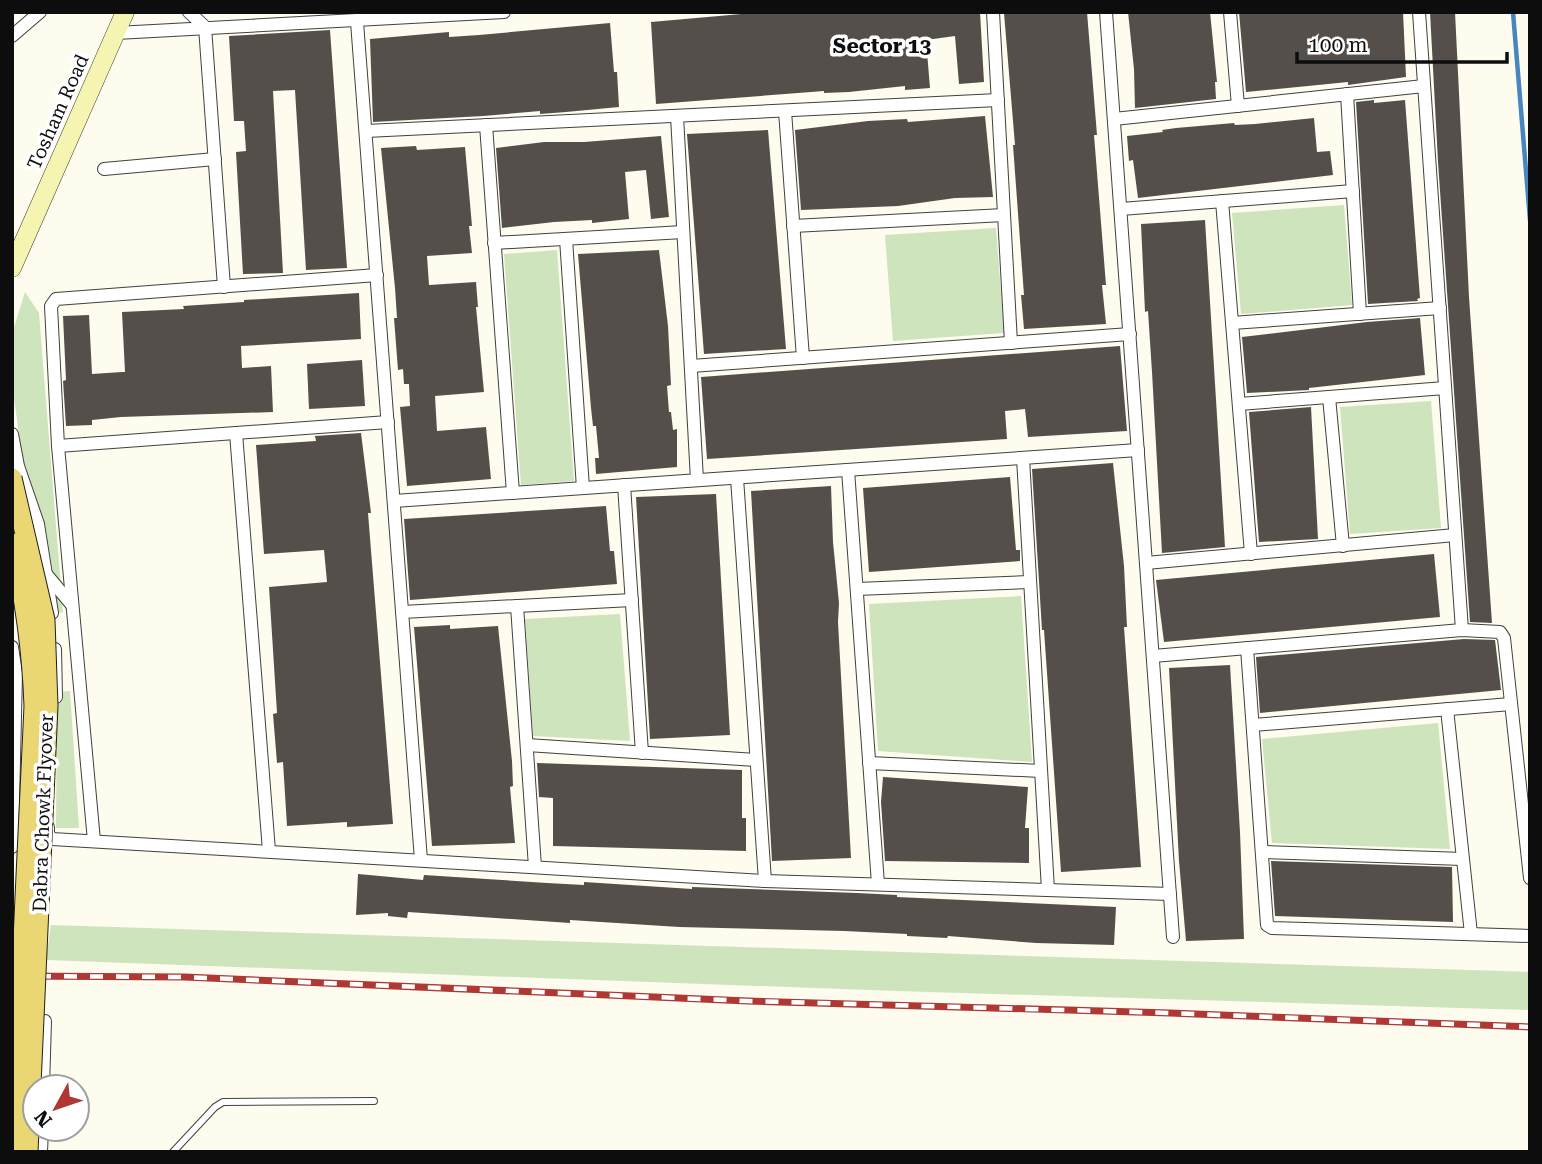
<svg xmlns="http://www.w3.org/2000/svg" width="1542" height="1164" font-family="'Roboto Serif',serif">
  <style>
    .green { fill: #cee4bc }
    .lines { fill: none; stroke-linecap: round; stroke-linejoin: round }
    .stream { stroke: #4886bf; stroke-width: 4.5 }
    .building { fill: #554f4b }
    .service-casing { stroke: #404040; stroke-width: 8 }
    .minor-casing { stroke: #404040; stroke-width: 14 }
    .secondary-casing { stroke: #2f2f2f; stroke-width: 19 }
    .service { stroke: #fff; stroke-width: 6 }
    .minor { stroke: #fff; stroke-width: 12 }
    .secondary { stroke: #f6f4b1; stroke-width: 18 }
    .rail-casing { stroke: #af3734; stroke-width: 7 }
    .rail { stroke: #fff; stroke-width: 4.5; stroke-dasharray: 13; stroke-linecap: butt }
    .primary-bridge-casing { stroke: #1e1e1e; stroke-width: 21; stroke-linecap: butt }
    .primary-bridge { stroke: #ead673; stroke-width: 19 }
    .labels { text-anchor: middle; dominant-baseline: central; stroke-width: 7; stroke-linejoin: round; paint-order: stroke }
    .street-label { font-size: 19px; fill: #0d0d0d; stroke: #fff }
    .neighbourhood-label { font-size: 21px; font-weight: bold; fill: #0d0d0d; stroke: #fff }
  </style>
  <rect width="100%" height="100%" fill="#fdfcef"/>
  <g class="green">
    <path d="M1344 205 1352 305 1241 314 1232 213Z"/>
    <path d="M996 228 1004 333 893 341 885 235Z"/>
    <path d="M557 250 574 481 521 485 504 254Z"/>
    <path d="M25 292 39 313 63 613 58 612 22 456 12 384V334Z"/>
    <path d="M1431 401 1441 528 1350 534 1340 407Z"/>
    <path d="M1021 596 1032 762 878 751 869 604Z"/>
    <path d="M620 614 630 741 533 736 525 619Z"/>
    <path d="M70 691 79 828H56L57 692Z"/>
    <path d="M1438 723 1450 849 1272 843 1262 739Z"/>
    <path d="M51 925 1530 972V1010L896 991 46 960Z"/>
  </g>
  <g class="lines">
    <path class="stream" d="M1513 12 1530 220"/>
  </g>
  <g class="building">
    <path d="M764 12H980L984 82 959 84 955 36 926 40 930 88 905 90V86L849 92 824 93V91L656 104 651 22Z"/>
    <path d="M1087 12 1097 135H1094L1106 285H1102L1106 324 1024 329 1021 295H1024L1013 145H1015L1004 13Z"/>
    <path d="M1128 12H1210L1217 82H1215L1216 99 1135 108 1134 69Z"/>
    <path d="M1239 12H1403L1406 77 1348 85V82L1246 92Z"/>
    <path d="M1430 12H1455L1469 297 1492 623 1470 622 1438 162Z"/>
    <path d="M610 23 614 72H617L619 107 566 112 540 114V111L483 116 373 122 370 39 449 32V37L479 35Z"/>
    <path d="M330 30 347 268 306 270 295 90 273 91 283 273 243 274 236 152 246 151 244 121H234L229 36Z"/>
    <path d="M1374 100V103L1405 100 1420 298 1417 299 1418 301 1368 304 1356 102Z"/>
    <path d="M985 116 993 197 955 198 898 206 801 210 795 130 868 121 907 119 908 122Z"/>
    <path d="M1314 118 1317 152 1330 151 1333 175 1138 198 1133 160 1129 161 1127 136 1163 132 1162 130 1176 128 1234 123 1235 125 1255 124Z"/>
    <path d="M768 130 786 349 704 354 687 134Z"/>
    <path d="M661 136 669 217 651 219 646 170 625 172 629 219 592 223V220L554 222 502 228 496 148 544 142H584Z"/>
    <path d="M416 146 417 150 465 147 472 226H469L472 253 427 256 429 285 476 282 478 307H476L484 392 435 396 437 431 486 427 491 479 407 486 400 407 410 406 409 384H404L403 369 398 370 394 318H397L395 288 381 148Z"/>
    <path d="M1205 220 1225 547 1162 553 1152 372 1148 311 1145 312 1141 224Z"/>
    <path d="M659 250 668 326 671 385 667 386 669 412H671L673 430 677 429V467L596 474 595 458H599L596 426H593L591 408 578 254Z"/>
    <path d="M359 293 361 339 241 346 242 368 271 366 273 412 121 417 92 420V425L66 426 63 381 66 380 63 316 89 315 92 374 122 372H125L122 312 184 309 183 306 244 302V300Z"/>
    <path d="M1420 318 1425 375 1309 388V390L1247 393 1242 337 1367 322Z"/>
    <path d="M1120 346 1127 431 1028 437 1025 409 1005 411 1007 439 707 459 701 377Z"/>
    <path d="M362 360 365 406 309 409 307 364Z"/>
    <path d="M1311 407 1318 539 1259 542 1249 412Z"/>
    <path d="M361 433 371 513H368L393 824 347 827V822L287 826 283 762 277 763 273 714 277 713 269 587 327 582 324 550 264 554 256 445 316 441 315 436Z"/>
    <path d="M1113 463 1124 566 1127 627H1124L1141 867 1061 872 1044 630H1042L1032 469Z"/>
    <path d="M1010 477 1016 550H1020V561L869 572 863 488Z"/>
    <path d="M831 486 833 542 839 603 838 622 851 858 772 861 751 491Z"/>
    <path d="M716 494 730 735 650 739 636 497Z"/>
    <path d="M606 506 610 551H614L617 584 410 600 404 519Z"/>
    <path d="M1434 554 1440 617 1164 642 1156 580Z"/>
    <path d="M450 625V629L498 626 512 761 513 786 510 787 515 843 432 846 414 627Z"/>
    <path d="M1464 639 1495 640 1501 690 1260 713 1256 657Z"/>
    <path d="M1230 665 1240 832 1244 939 1186 941 1179 861 1169 668Z"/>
    <path d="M537 763 742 770V818H746V851L553 846V798L539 797Z"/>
    <path d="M883 777 1028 787 1025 828H1029V863L885 861 881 802Z"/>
    <path d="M1271 861 1452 867 1453 922 1275 916Z"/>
    <path d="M358 874 423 880 424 875 547 883 584 885V882L692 889V887L857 893 897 895V897L1116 907 1114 945 1036 943 948 936 947 938 907 936V934L844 931 679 927 570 920V923L408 912 407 918 388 916V913L356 915Z"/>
  </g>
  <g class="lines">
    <defs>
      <path id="service" d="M173 1152 215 1107 223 1102 374 1101"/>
      <g id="minor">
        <path d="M189 12 205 27 224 287"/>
        <path d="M993 12 1011 343"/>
        <path d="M1106 12 1173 937"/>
        <path d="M1230 12 1238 106"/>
        <path d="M1419 12 1462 630"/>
        <path d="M357 22 421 860"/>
        <path d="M116 33 504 12"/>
        <path d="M12 36 40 12"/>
        <path d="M1347 94 1360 314"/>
        <path d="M785 111 803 358"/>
        <path d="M677 116 697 480"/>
        <path d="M1114 119 1424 86"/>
        <path d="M486 125 513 493"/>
        <path d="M366 131 998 100"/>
        <path d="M104 169 215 159"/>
        <path d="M1222 201 1251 554"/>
        <path d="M1121 209 1353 191"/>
        <path d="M793 226 1004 215"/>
        <path d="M566 239 583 488"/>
        <path d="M494 243 683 232"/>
        <path d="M1232 323 1440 308"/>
        <path d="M691 366 1130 334"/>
        <path d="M1329 397 1343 546"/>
        <path d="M1239 404 1445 388"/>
        <path d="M236 433 269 851"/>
        <path d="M12 434 18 466 38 524 52 613"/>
        <path d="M58 446 388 422"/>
        <path d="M1023 458 1048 890"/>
        <path d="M848 470 878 884"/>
        <path d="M737 478 765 881"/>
        <path d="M624 485 642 753"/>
        <path d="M394 501 1138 450"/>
        <path d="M1146 563 1455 535"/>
        <path d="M46 574 72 605"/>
        <path d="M857 589 1030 582"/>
        <path d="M517 606 535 867"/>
        <path d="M402 612 632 600"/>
        <path d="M12 647 16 673 12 847"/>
        <path d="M1247 648 1267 925 1272 928 1530 936"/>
        <path d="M55 649 56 697"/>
        <path d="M1153 656 1462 630 1500 632 1504 638 1530 878"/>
        <path d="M1447 709 1471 934"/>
        <path d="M1253 725 1511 704"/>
        <path d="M527 745 756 760"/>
        <path d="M869 763 1041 771"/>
        <path d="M48 827V834L52 839 765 881 1170 894"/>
        <path d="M94 841 58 446 51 306 56 299 377 275"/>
        <path d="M1263 852 1463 859"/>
        <path d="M43 1087 45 1021"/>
        <path d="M41 1152 42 1129"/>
      </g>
      <path id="secondary" d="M12 268 125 12"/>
    </defs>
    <use href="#service" class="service-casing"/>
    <use href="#minor" class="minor-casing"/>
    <use href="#secondary" class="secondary-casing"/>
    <use href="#service" class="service"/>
    <use href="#minor" class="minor"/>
    <use href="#secondary" class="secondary"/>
    <defs>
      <path id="rail" d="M12 976 184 977 748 1001 1170 1013 1530 1027"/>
    </defs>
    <use href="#rail" class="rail-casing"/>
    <use href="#rail" class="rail"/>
    <defs>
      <g id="primary-bridge">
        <path d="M12 478 45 620 48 706 28 1152"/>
        <path d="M12 543C25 598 32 650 34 706L13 1152"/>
      </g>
    </defs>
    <use href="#primary-bridge" class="primary-bridge-casing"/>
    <use href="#primary-bridge" class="primary-bridge"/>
  </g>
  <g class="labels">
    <g class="street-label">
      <text transform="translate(58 112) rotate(-66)">Tosham Road</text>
      <text transform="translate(43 813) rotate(-88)">Dabra Chowk Flyover</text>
    </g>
    <g class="neighbourhood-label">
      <text x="882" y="46">Sector 13</text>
    </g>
  </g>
  <rect width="1542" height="1164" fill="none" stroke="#0d0d0d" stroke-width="28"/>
  <g transform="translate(56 1108) rotate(230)"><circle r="33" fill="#ffffff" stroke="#9e9e9e" stroke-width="2"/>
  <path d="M0-5L12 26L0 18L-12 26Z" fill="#af3734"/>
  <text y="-10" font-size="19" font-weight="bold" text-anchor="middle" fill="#0d0d0d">N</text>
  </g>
  <path d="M1297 52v10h210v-10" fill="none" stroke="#0d0d0d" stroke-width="3.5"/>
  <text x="1308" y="52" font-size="21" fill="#0d0d0d" stroke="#ffffff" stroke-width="5" paint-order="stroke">100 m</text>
</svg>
